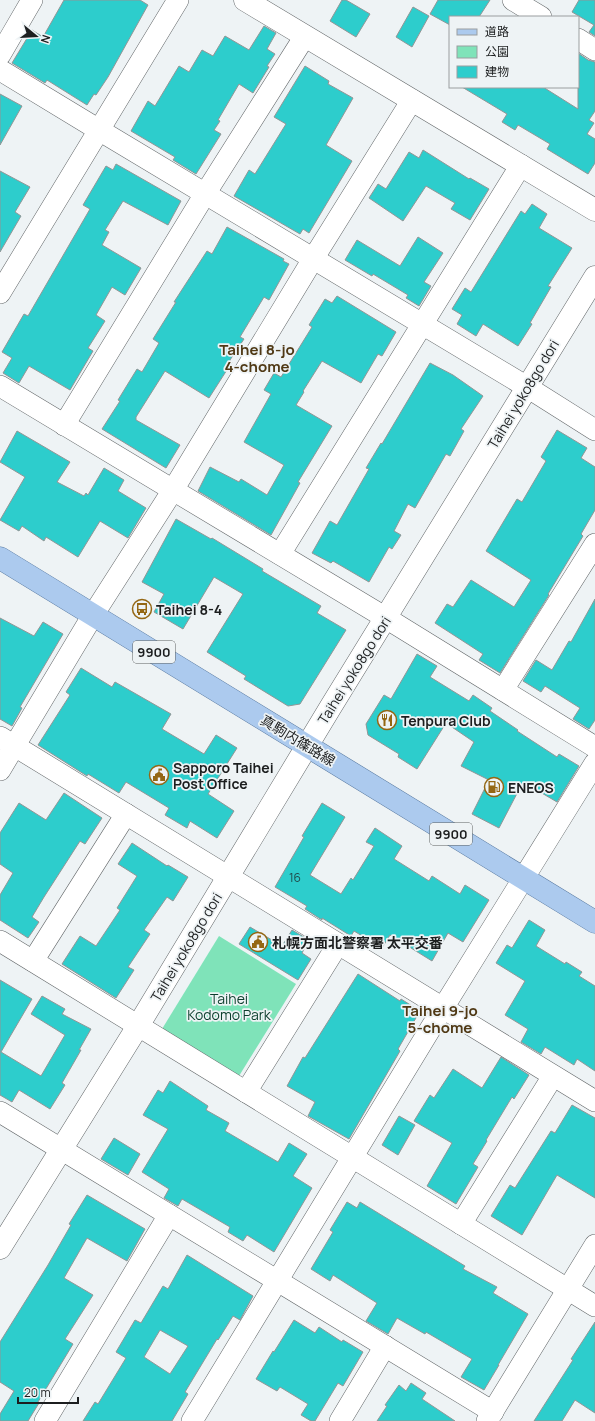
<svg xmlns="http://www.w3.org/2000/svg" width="595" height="1421" font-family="Manrope,'Noto Sans JP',sans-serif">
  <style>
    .green { fill: #7fe3b9 }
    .building { fill: #2dcdcc; stroke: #919696; fill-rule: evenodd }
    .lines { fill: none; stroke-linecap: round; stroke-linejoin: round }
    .minor-casing { stroke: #636769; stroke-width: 22 }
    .tertiary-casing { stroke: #636769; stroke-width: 23 }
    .primary-casing { stroke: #56779e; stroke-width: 23 }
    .minor { stroke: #fff; stroke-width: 21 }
    .tertiary { stroke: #fff; stroke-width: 22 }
    .primary { stroke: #accaee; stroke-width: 22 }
    .labels { text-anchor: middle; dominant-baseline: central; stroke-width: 3.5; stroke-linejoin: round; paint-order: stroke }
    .number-label { font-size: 12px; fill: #204a4a }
    .shield { fill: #eef3f5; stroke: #5b5e5f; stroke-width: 1 }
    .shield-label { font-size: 13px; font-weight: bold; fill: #1c1e1f }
    .street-label { font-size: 14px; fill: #1c1e1f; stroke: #eef3f5 }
    .poi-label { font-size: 14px; font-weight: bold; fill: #1c1e1f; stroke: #eef3f5; text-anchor: start }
    .park-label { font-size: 14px; fill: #0b3e2c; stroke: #eef3f5 }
    .neighbourhood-label { font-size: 15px; font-weight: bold; fill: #503915; stroke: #eef3f5 }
  </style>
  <rect width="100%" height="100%" fill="#eef3f5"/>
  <path class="green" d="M219 936 296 984 239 1076 162 1029Z"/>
  <g class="building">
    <path d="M64 0H140L148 5 108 77 96 95 94 94 87 105 47 80 45 83 12 63 32 30 43 37Z"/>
    <path d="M342 0H346L370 14 356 37 330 21Z"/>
    <path d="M438 0H490L479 17H450V25L430 14Z"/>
    <path d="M579 0H595V36L589 32 594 25 572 12Z"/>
    <path d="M413 7 429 16 412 47 396 37Z"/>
    <path d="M264 26 276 33 267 49 275 54 267 66 269 67 253 93 239 84 218 120 220 121 214 130 221 134 196 174 173 160 175 157 131 131 148 101 155 106 179 66 189 72 202 50 213 56 225 36 249 50Z"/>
    <path d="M578 53 588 60 595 62V111L589 120 594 123 587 134 595 139V163L588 174 547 149 550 144 518 125 515 130 502 122 507 114 462 87H543L578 109Z"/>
    <path d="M305 66 329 81 328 84 353 98 326 145 352 161 309 233 303 229 300 234 234 196 249 170 255 174 286 124 274 117Z"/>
    <path d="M0 94 22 106 0 145Z"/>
    <path d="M423 150 469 179 470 178 489 189 470 220 451 209 455 203 426 186 403 221 369 198 378 184 386 189 409 152 419 158Z"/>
    <path d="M116 164 181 201 168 225 123 201 105 230 109 232 102 245 141 268 125 295 112 287 96 315 105 321 88 348 93 351 70 390 29 366 19 383 3 373 12 358 2 352 24 314 28 316 90 209 83 205 106 166 113 170Z"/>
    <path d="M0 171 30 187 15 212 21 216 0 252Z"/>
    <path d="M532 204 547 214 539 228 572 248 548 286 551 287 530 323 532 324 518 346 483 324 476 336 457 324 462 315 452 309 465 288 471 292 521 211 525 214Z"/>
    <path d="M227 227 284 259 283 261 289 264 269 300 264 297 240 337 244 339 230 360 232 362 209 398 165 371 136 417V420L180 445 166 468 102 429 120 401 118 400 137 369 142 372 159 343 153 339 176 302H174L207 251 212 254Z"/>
    <path d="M418 237 443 253 424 282 431 286 419 306 406 298 408 295 373 274 372 276 345 260 357 240 400 266Z"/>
    <path d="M337 296 396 332 382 356 378 354 361 383 322 361 303 391 304 392 296 405 332 426 298 482 300 483 271 535 198 491 210 467 239 482 241 479 267 495 284 465 244 442 271 394 264 390 274 373 281 377 312 327 309 325 325 299 332 303Z"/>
    <path d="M430 363 453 375 483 396 461 429 464 431 450 456 446 454 415 508 408 504 394 531 401 535 392 549 389 547 369 582 333 561 331 563 312 553 330 521 337 525 369 469 366 468 381 443 382 444Z"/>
    <path d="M557 430 587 448 581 458 595 467V510L581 534 583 536 548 594 549 595 500 673 479 660 483 654 435 623 447 604 453 607 471 580 514 607 531 580 486 551 517 499 522 502 546 461 541 457Z"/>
    <path d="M17 431 70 462 57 482 84 496 86 493 88 495 104 468 124 480 118 491 146 508 128 538 100 521 78 557 46 537 44 541 22 526 19 531 0 520 25 477 0 462Z"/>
    <path d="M176 519 211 539 212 538 263 569 262 571 321 606 317 613 346 630 300 704 288 706 244 679 246 676 207 652 243 594 214 577 183 629 154 612 164 594 142 582Z"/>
    <path d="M595 599V720L589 729 573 719 580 708 545 686 541 692 523 681 536 660 552 670 569 641 571 642Z"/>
    <path d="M0 618 34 636 43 622 63 634 20 707 22 708 12 726 0 719Z"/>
    <path d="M417 654 437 666 430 677 469 701 473 695 492 708 490 711 518 730 517 731 557 757 559 754 579 766 557 802 523 782 499 828 472 814 489 780 461 766 474 742 446 723 417 769 398 757 399 754 368 735 366 724 384 695 391 699Z"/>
    <path d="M81 668 112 687 115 682 171 714 162 729 204 754 216 735 237 748 208 794 234 811 217 838 190 821 187 828 165 815 169 808 126 782 119 793 88 774 87 776 38 745 70 695 66 692Z"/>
    <path d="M64 793 102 818 85 844 80 841 44 897 32 917 39 922 28 938 0 920V895L13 873 0 864V833L19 803 46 820Z"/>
    <path d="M322 803 345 817 310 875 341 894 351 878 353 880 374 846 366 842 375 828 402 846 394 859 429 881 432 876 460 894 465 885 489 900 463 942 448 933 432 961 390 935 382 948 354 931 351 936 322 918V920L305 909 307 906 275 887 304 837 302 836Z"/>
    <path d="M132 843 167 866 168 865 188 877 173 901 167 897 144 930 150 934 128 967 134 970 116 998 62 964 80 936 96 946 120 910 117 908 137 876 118 864Z"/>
    <path d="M529 920 545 930 536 946 565 964 566 962 582 972 579 976 595 986V1071L577 1059 574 1065 545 1047 541 1054 521 1042 528 1029 505 1015 525 981 496 963 507 945 512 948Z"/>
    <path d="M250 927 282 946 292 930 309 940 302 953 311 959 298 980 239 944Z"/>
    <path d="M358 974 400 1001 401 999 420 1011 398 1049 400 1051 349 1139 308 1116 315 1102 287 1086 303 1057 305 1058Z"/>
    <path d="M0 980 32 999 1 1052 41 1076 65 1035 31 1014 42 996 65 1009 62 1014 91 1029 79 1050H81L62 1083 65 1085 50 1109 19 1090 12 1102 0 1095Z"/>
    <path d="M501 1057 529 1075 514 1099 512 1097 486 1140 487 1141 473 1164 478 1167 456 1204 427 1186 452 1143 414 1121 430 1095 434 1098 453 1069 482 1088Z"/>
    <path d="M170 1081 208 1106 206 1110 229 1123 225 1131 278 1162 289 1143 307 1154 293 1176 312 1188 274 1252 247 1235 243 1241 228 1232 230 1227 182 1199 178 1206 164 1198 169 1189 142 1172 168 1129 143 1115 158 1090 163 1093Z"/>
    <path d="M572 1105 595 1118V1198L557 1175 522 1235 491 1216 510 1185 515 1188 551 1131 555 1133Z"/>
    <path d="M399 1116 415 1125 398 1155 382 1145Z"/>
    <path d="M114 1138 140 1154 128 1175 101 1159Z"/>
    <path d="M87 1195 145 1229 127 1261 87 1238 64 1278 93 1295 65 1339 73 1344 38 1402 39 1403 28 1421H0V1414L14 1391 0 1382V1342L48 1265 71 1225 69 1224Z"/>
    <path d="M347 1202 357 1208 360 1202 465 1266 463 1269 497 1287 493 1293 528 1314 498 1365H499L484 1390 461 1377 472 1359 426 1332 425 1334 397 1318 388 1334 366 1321 377 1303 333 1275 330 1281 311 1269 333 1232 330 1230Z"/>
    <path d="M187 1255 253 1296 240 1320 233 1316 218 1340 217 1339 185 1392 188 1394 172 1421H83L95 1402 98 1404 126 1358 116 1352 135 1320 141 1323 163 1286 168 1289ZM160 1330 188 1346 170 1374 144 1357Z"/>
    <path d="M294 1320 315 1333 319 1327 342 1342 343 1340 363 1352 343 1386 338 1383 315 1421H311L301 1415 308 1404 280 1387 277 1391 256 1379 273 1351 274 1352Z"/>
    <path d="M595 1322V1413L575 1400 562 1421H534L573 1360 571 1359Z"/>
    <path d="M411 1383 426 1393 422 1399 455 1421H377L387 1406 385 1405 399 1385 406 1391Z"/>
  </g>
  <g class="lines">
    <defs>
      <g id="minor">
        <path d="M513 0 541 17"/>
        <path d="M578 39 595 50"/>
        <path d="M0 55 32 0"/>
        <path d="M0 70 99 130 527 387 595 430"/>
        <path d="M0 293 178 0"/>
        <path d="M0 386 386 618 595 747"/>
        <path d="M64 425 205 194 305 36"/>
        <path d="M280 554 521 165"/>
        <path d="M503 690 595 544"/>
        <path d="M0 737 595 1101"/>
        <path d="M0 770 93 615 173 490 313 259 412 100"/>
        <path d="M0 941 595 1306"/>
        <path d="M33 961 126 814"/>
        <path d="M246 1092 338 944"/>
        <path d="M0 1112 493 1412"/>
        <path d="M461 1224 553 1076"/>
        <path d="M45 1421 169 1215"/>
        <path d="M192 1421 443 1008 595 763"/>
        <path d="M340 1421 385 1346"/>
        <path d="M487 1421 595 1245"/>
      </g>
      <g id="tertiary">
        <path d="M245 0 595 210"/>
        <path d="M0 1248 138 1026 330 708 595 277"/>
      </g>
      <path id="primary" d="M0 558 595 922"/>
    </defs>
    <use href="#minor" class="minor-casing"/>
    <use href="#tertiary" class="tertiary-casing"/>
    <use href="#primary" class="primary-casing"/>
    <use href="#minor" class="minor"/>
    <use href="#tertiary" class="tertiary"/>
    <use href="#primary" class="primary"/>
  </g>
  <defs>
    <symbol id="bus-ring" viewBox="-11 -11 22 22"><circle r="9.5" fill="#eef3f5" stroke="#946714" stroke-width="1.5"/><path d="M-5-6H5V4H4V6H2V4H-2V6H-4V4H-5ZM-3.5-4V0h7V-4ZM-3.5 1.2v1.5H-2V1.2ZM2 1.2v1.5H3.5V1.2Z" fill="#946714"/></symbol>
    <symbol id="restaurant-ring" viewBox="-11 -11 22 22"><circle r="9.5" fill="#eef3f5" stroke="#946714" stroke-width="1.5"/><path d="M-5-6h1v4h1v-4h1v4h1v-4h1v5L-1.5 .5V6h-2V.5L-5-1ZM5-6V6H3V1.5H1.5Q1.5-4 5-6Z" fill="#946714"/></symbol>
    <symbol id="civic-ring" viewBox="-11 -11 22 22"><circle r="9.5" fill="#eef3f5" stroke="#946714" stroke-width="1.5"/><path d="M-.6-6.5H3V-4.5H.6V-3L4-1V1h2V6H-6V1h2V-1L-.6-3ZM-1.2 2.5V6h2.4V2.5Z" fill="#946714"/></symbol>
    <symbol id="fuel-ring" viewBox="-11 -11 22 22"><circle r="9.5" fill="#eef3f5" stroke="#946714" stroke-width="1.5"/><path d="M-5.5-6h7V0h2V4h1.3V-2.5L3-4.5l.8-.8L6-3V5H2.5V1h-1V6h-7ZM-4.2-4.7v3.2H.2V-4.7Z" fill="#946714"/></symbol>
  </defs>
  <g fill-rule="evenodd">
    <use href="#bus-ring" x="131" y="598" width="22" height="22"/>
    <use href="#restaurant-ring" x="376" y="709" width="22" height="22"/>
    <use href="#civic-ring" x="148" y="764" width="22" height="22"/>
    <use href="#fuel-ring" x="483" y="776" width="22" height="22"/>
    <use href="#civic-ring" x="247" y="931" width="22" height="22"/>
  </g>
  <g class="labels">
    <g class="number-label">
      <text x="295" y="877">16</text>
    </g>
    <g class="shield">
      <rect x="133" y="641" width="42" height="22" rx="3"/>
      <rect x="430" y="823" width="42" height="22" rx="3"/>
    </g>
    <g class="shield-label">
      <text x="154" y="652">9900</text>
      <text x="451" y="834">9900</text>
    </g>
    <g class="street-label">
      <text transform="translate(523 394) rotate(-59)">Taihei yoko8go dori</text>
      <text transform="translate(354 670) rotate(-58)">Taihei yoko8go dori</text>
      <text transform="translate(298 740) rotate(31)">真駒内篠路線</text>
      <text transform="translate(186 947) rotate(-59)">Taihei yoko8go dori</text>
    </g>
    <g class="poi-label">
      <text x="156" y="609">Taihei 8-4</text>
      <text x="401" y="720">Tenpura Club</text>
      <text x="173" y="767">Sapporo Taihei<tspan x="173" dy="16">Post Office</tspan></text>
      <text x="508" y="787">ENEOS</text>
      <text x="272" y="942">札幌方面北警察署 太平交番</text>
    </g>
    <g class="park-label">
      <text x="229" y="998">Taihei<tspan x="229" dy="16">Kodomo Park</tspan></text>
    </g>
    <g class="neighbourhood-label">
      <text x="257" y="349">Taihei 8-jo<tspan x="257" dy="17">4-chome</tspan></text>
      <text x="440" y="1010">Taihei 9-jo<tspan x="440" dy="17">5-chome</tspan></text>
    </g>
  </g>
  <rect x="449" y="16" width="130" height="72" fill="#eef3f5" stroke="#9a9e9f"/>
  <rect x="457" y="29" width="20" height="6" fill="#accaee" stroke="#9a9e9f"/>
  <text x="485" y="36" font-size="12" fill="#1c1e1f">道路</text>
  <rect x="457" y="46" width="20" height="12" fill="#7fe3b9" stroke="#9a9e9f"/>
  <text x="485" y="56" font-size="12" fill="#1c1e1f">公園</text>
  <rect x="457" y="66" width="20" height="12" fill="#2dcdcc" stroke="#9a9e9f"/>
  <text x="485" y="76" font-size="12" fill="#1c1e1f">建物</text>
  <g transform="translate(36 36) rotate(108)" stroke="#eef3f5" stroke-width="3" paint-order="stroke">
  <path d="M0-3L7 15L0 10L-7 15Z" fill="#1c1e1f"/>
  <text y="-6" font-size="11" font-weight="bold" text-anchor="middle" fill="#1c1e1f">N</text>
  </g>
  <path d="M18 1397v6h60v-6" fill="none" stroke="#1c1e1f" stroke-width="2"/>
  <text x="24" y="1397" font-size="12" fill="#1c1e1f" stroke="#eef3f5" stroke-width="3" paint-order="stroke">20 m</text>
</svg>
